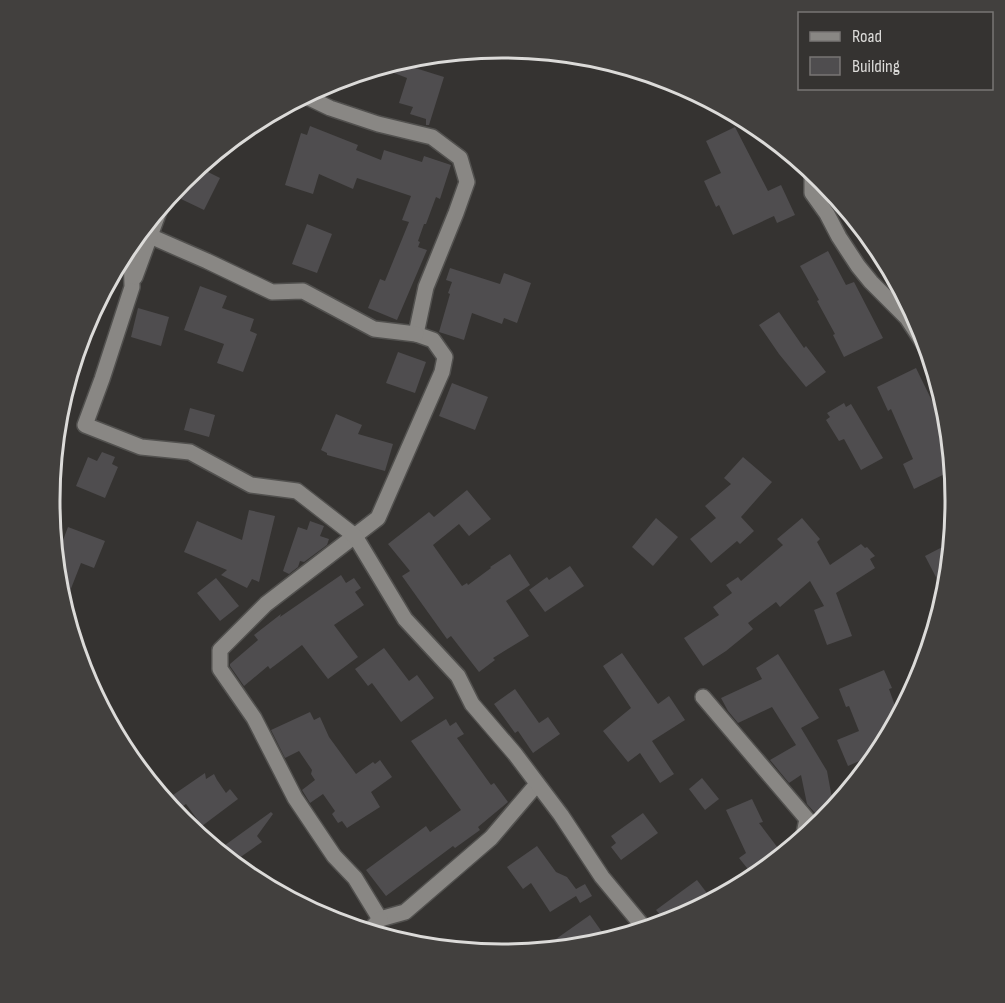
<svg xmlns="http://www.w3.org/2000/svg" width="1005" height="1003" font-family="'Sofia Sans Condensed',sans-serif">
  <style>
    .building { fill: #4f4d4f }
    .lines { fill: none; stroke-linecap: round; stroke-linejoin: round }
    .minor-casing { stroke: #52514f; stroke-width: 18 }
    .minor { stroke: #898784; stroke-width: 15 }
    .rim { fill: none; stroke: #dcdbd9; stroke-width: 3 }
  </style>
  <rect width="100%" height="100%" fill="#353331"/>
  <g class="building">
    <path d="M396 62 444 77 429 125H426V119L410 114 413 107 399 103 407 78 384 69 385 65Z"/>
    <path d="M310 126 358 145 356 150 381 160 384 150 422 162 424 156 451 165 440 199 436 197 426 224H424L418 241 420 242 418 247 427 250 397 320 368 308 380 279 385 281 409 222 402 220 411 196 357 178 353 189 319 174 313 194 285 185 301 133 307 135Z"/>
    <path d="M735 127 768 191 781 185 795 215 777 223 774 216 733 235 719 205 716 207 704 181 721 173 706 141Z"/>
    <path d="M198 167 220 178 204 210 181 199 195 170Z"/>
    <path d="M307 224 332 234 317 273 292 264Z"/>
    <path d="M828 251 846 285 854 282 883 338 844 357 833 335 835 334 817 301 819 300 800 266Z"/>
    <path d="M450 268 500 284 504 273 531 283 517 323 504 318 502 324 472 313 464 340 439 332 450 294 448 293 452 282 446 280Z"/>
    <path d="M200 286 227 296 222 308 254 319 250 331 257 334 243 372 217 363 224 344 184 330Z"/>
    <path d="M138 308 169 317 161 346 131 337Z"/>
    <path d="M779 312 804 348 806 346 826 372 806 387 779 354 759 325Z"/>
    <path d="M398 352 426 362 415 393 386 383Z"/>
    <path d="M916 368 933 403 940 400 948 417 953 470 914 489 903 464 913 459 891 409 888 411 877 387Z"/>
    <path d="M452 383 488 397 475 430 439 416Z"/>
    <path d="M844 403 846 407 851 404 883 458 861 470 844 439 839 441 826 420 830 417 827 413Z"/>
    <path d="M190 408 215 415 209 437 184 430Z"/>
    <path d="M336 414 362 425 358 434 393 444 385 471 327 455V453L321 450Z"/>
    <path d="M102 452 115 457 112 464 118 467 105 498 76 486 88 457 97 461Z"/>
    <path d="M743 457 772 482 741 517 754 531 740 544 737 541 711 563 690 539 716 518 705 506 731 484 724 478Z"/>
    <path d="M467 490 491 519 469 536 459 524 433 545 462 586 467 583 468 585 491 568 490 567 510 554 530 585 506 601 529 636 493 658 495 660 479 672 451 636 447 639 402 576 410 571 388 544 429 512 434 517Z"/>
    <path d="M249 510 275 516 259 582 252 579 247 588 221 575 227 570 184 552 197 521 242 540Z"/>
    <path d="M656 518 678 537 653 566 632 547Z"/>
    <path d="M802 518 820 539 817 542 830 565 861 544 865 548 867 547 875 556 870 559 875 568 836 593 852 636 827 645 814 610 824 606 810 581 780 607 776 602 748 623 753 629 726 651 703 666 684 638 719 615 713 607 732 593 726 585 738 577 741 581 783 545 777 539Z"/>
    <path d="M310 521 324 526 320 536 329 539 327 545 304 562 300 561 298 567 289 574 283 571 298 527 307 530Z"/>
    <path d="M68 527 105 541 94 568 81 563 63 609 58 590 55 561Z"/>
    <path d="M952 542 948 578 939 583 925 556Z"/>
    <path d="M570 566 584 586 545 612 529 590 547 577 549 580Z"/>
    <path d="M341 575 346 583 354 578 361 588 355 592 364 605 334 625 358 657 328 679 302 645 270 669 268 666 244 686 230 666V664L258 640 254 635 281 614 280 617Z"/>
    <path d="M216 578 239 606 220 621 197 593Z"/>
    <path d="M384 648 409 681 417 675 434 698 401 722 372 683 368 686 355 669Z"/>
    <path d="M622 653 658 704 669 696 685 720 652 741 674 774 660 783 640 753 628 762 603 731 631 708 603 666Z"/>
    <path d="M778 654 819 718 801 728 827 771 834 809 825 820 816 822 815 813 807 804 801 775 789 783 770 760 796 745 772 707 738 723 728 711 721 698 762 679 756 668Z"/>
    <path d="M884 670 892 688 889 689 899 717 880 752 848 766 837 740 859 731 849 706 846 707 839 689Z"/>
    <path d="M515 689 539 723 548 717 560 734 533 753 518 731 515 733 494 704Z"/>
    <path d="M310 712 314 720 320 717 329 737 356 774 373 762 375 764 380 760 392 777 371 792 380 807 347 828 342 821 338 823 332 814 335 811 323 794 310 803 302 790 315 780 311 774 312 770 299 751 285 758 271 730Z"/>
    <path d="M446 719 450 726 456 722 464 734 457 738 491 785 494 783 508 802 478 827 480 830 455 848 453 846 386 896 366 870 426 826 430 832 461 810 411 741Z"/>
    <path d="M205 773 206 779 214 774 217 780 226 793 230 789 238 799 202 826 186 804 182 807 173 795Z"/>
    <path d="M702 778 719 799 705 810 689 789Z"/>
    <path d="M752 799 763 822 759 823 781 852 776 855 778 859 755 878 739 858 746 853 726 810Z"/>
    <path d="M271 812 273 814 257 836 262 842 232 863 221 848Z"/>
    <path d="M643 813 658 833 621 860 611 847 616 843 611 836Z"/>
    <path d="M537 846 556 872 567 877 576 889 585 884 592 896 580 903 576 896 550 912 531 883 523 889 507 867Z"/>
    <path d="M697 880 713 901 676 921 667 923 656 910Z"/>
    <path d="M590 915 607 939 601 943 591 946 539 951Z"/>
  </g>
  <g class="lines">
    <defs>
      <g id="minor">
        <path d="M305 96 330 108 378 124 432 137 460 158 467 182 456 213 426 287 416 334 433 340 445 357 442 372 378 518 266 604 220 650V669L254 718 295 798 334 856 355 878 380 919 405 912 491 838 537 784"/>
        <path d="M812 171V193L827 214 839 237 858 266 871 282 907 318 928 350"/>
        <path d="M150 236 207 261 272 292 303 291 374 329 416 334"/>
        <path d="M131 243 132 287 102 379 85 425 141 447 190 452 251 485 297 491 355 536 405 619 458 676 472 704 515 754 561 815 602 877 646 930"/>
        <path d="M135 277 161 206"/>
        <path d="M703 697 807 819 803 839"/>
        <path d="M368 932 380 919"/>
      </g>
    </defs>
    <use href="#minor" class="minor-casing"/>
    <use href="#minor" class="minor"/>
  </g>
  <path d="M0 0H1005V1003H0ZM502 58H503A442 442 0 0 1 945 500V502A442 442 0 0 1 503 944H502A442 442 0 0 1 60 502V500A442 442 0 0 1 502 58Z" fill="#42403e" fill-rule="evenodd"/>
  <path class="rim" d="M502 58H503A442 442 0 0 1 945 500V502A442 442 0 0 1 503 944H502A442 442 0 0 1 60 502V500A442 442 0 0 1 502 58Z"/>
  <rect x="798" y="12" width="195" height="78" fill="#353331" stroke="#787674" stroke-width="1.5"/>
  <rect x="810" y="32" width="30" height="9" fill="#898784" stroke="#787674" stroke-width="1.5"/>
  <text x="852" y="42" font-size="18" fill="#dcdbd9">Road</text>
  <rect x="810" y="57" width="30" height="18" fill="#4f4d4f" stroke="#787674" stroke-width="1.5"/>
  <text x="852" y="72" font-size="18" fill="#dcdbd9">Building</text>
</svg>
